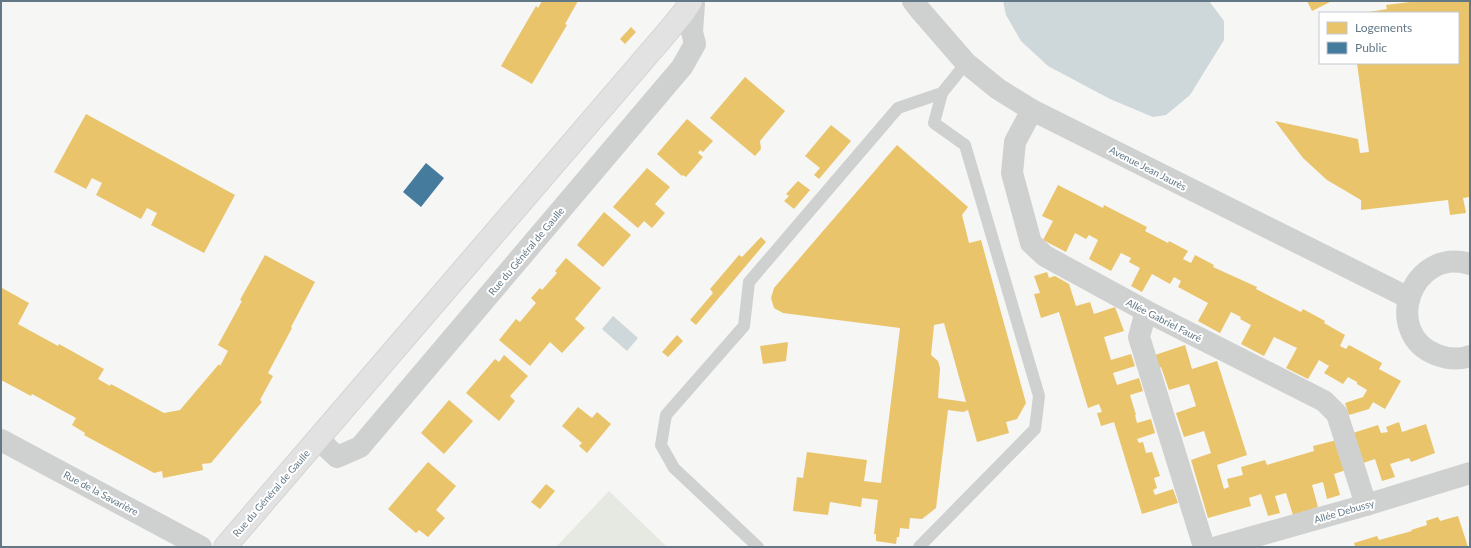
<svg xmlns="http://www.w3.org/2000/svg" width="1471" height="548" font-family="Lato,sans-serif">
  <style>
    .green { fill: #e6e9e2 }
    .water { fill: #ced7d9 }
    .homes { fill: #e9c46a; fill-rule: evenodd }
    .public { fill: #457b9d }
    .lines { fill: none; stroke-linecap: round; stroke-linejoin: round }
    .secondary-casing { stroke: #d2d4d4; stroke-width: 24 }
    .lane { stroke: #cfd1d1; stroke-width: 12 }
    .street { stroke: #cfd1d1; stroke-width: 22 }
    .secondary { stroke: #e2e2e3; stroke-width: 22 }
    .labels { text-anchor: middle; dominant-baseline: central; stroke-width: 4; stroke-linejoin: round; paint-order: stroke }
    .street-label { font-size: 10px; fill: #637887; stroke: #fff }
  </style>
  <rect width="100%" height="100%" fill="#f6f6f4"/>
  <path class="green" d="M609 491 667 547H556Z"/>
  <g class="water">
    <path d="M1003 1H1209L1224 21V40L1190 95 1166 115 1153 117 1110 99 1048 66 1021 41 1006 15Z"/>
    <path d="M613 316 638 338 627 351 602 329Z"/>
  </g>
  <g class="homes">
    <path d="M542 1H578L565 24 567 25 532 84 501 66 536 6 538 8Z"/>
    <path d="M1307 1H1332L1312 11Z"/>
    <path d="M1418 1H1470V197L1463 198 1466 213 1450 215 1448 200 1361 210V200L1327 180 1303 158 1275 121 1358 139 1360 153 1369 152 1357 63H1458V13H1363L1387 9 1386 5Z"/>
    <path d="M631 27 636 32 625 44 620 39Z"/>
    <path d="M745 77 785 111 760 141 761 149 755 156 710 118Z"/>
    <path d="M86 114 235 195 204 253 151 225 157 213 147 208 141 219 96 195 102 183 92 178 86 189 54 172Z"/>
    <path d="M687 119 713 141 703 152 700 150 698 153 703 157 686 177 683 175 682 176 657 154Z"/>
    <path d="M831 125 851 141 819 179 814 175 820 168 805 156Z"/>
    <path d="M897 145 968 207 962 215 969 243 981 240 1026 403 1017 419 1006 422 1009 433 977 442 968 410 963 412 948 410 936 508 922 519 910 518 909 529 900 528 899 537H897L896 544 876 541V534H874L878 500 862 498 861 507 830 502 828 515 793 511 797 477 803 478 807 452 867 460 864 481 881 483 900 328 783 313 774 308 771 298 774 288ZM944 323 966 402 938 398 940 368 938 361 931 355 934 325Z"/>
    <path d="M647 168 670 187 655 204 665 213 652 228 644 221 638 228 613 207Z"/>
    <path d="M798 181 810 190 794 209 784 201 789 196 786 194Z"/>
    <path d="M1058 185 1103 208 1104 205 1147 227 1145 231 1168 243 1169 241 1188 251 1183 259 1191 263 1195 255 1214 265 1213 267 1257 287 1256 289 1301 312 1303 309 1325 321 1324 323 1345 335 1340 346 1346 349 1349 345 1382 363 1379 369 1401 381 1385 409 1373 402 1369 409 1349 415 1345 403 1363 397 1367 390 1357 384V382L1348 377 1343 384 1324 373 1329 366 1319 360 1308 379 1286 368 1297 348 1274 337 1264 356 1241 344 1251 325 1240 319 1241 317 1231 312 1220 333 1198 321 1208 303 1178 287 1181 281 1174 277 1170 284 1152 274 1142 292 1131 286 1140 268 1129 262 1131 258 1121 253 1111 271 1089 259 1098 240 1089 235 1086 239 1075 233 1066 252 1043 240 1053 221 1042 216Z"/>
    <path d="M604 212 631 235 603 267 577 245Z"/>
    <path d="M761 237 766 242 696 325 690 320 713 293 710 289 739 255 742 257Z"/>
    <path d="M265 255 315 282 291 327 292 328 268 373 273 376 260 400 262 402 211 463 202 464 203 470 163 478 162 471 154 473 84 435 85 433 72 425 76 418 32 394 31 396 1 380 2 288 29 303 18 324 58 346 59 344 104 369 98 379 110 386 111 384 164 413 180 410 219 364 220 366 228 351 218 345 242 301 240 300Z"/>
    <path d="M566 258 601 288 575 319 585 328 562 353 550 342 530 366 499 340 516 319 520 322 536 303 531 298 540 288 542 290 557 273 555 271Z"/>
    <path d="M1047 272 1049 278 1055 276 1069 284 1076 306 1090 302 1094 314 1115 307 1124 331 1104 337 1111 360 1131 354 1135 366 1113 373 1117 385 1139 378 1143 391 1130 395 1136 415H1135L1137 423 1151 419 1155 433 1137 439 1139 443 1143 442 1146 453 1152 452 1160 476 1154 478 1157 488 1153 490 1155 495 1173 489 1178 503 1142 514 1114 422 1101 426 1097 413 1102 412 1099 404 1088 408 1059 312 1041 318 1034 294 1040 293 1034 276Z"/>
    <path d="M677 335 683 341 668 357 662 352Z"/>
    <path d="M788 342 786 361 763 364 760 346Z"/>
    <path d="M1185 345 1192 369 1217 361 1247 455 1217 465 1224 489 1229 487 1227 479 1243 475 1241 467 1265 460 1267 465 1314 451 1313 446 1337 440 1346 470 1334 474 1340 495 1327 499 1323 482 1312 485 1318 507 1293 515 1286 493 1275 496 1280 513 1268 516 1261 494 1249 498 1251 506 1208 518 1191 460 1211 453 1204 431 1184 437 1176 413 1196 406 1189 384 1169 390 1161 367 1159 368 1155 355Z"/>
    <path d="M504 355 528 376 510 396 515 401 499 421 466 393 495 359 499 362Z"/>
    <path d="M449 400 473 421 444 454 421 433Z"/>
    <path d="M578 407 592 418 597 412 611 424 587 453 579 446 582 443 562 426Z"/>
    <path d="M1399 422 1402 432 1426 424 1435 453 1411 462 1409 458 1390 464 1395 477 1382 481 1375 459 1363 463 1353 433 1378 425 1381 433 1388 432 1386 427Z"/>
    <path d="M428 462 456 486 436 510 445 518 428 537 419 530 416 533 388 509Z"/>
    <path d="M546 484 555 491 540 509 531 502Z"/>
    <path d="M1458 516 1468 547H1355L1354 543 1377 536 1379 540 1412 531 1411 530 1427 525 1426 521 1438 517 1440 521Z"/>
  </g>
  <path class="public" d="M426 163 444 178 421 207 403 192Z"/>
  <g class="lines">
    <defs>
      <path id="secondary" d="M225 547 670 29 684 12 691 1"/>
    </defs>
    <use href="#secondary" class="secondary-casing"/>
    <g class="lane">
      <path d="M758 547 674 468 661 445 666 415 744 326 749 282 898 108 942 93"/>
      <path d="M919 547 1035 429 1039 396 965 145 934 123 942 93 966 63"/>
    </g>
    <g class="street">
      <path d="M913 1 920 10 966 63 998 89 1032 110 1409 298"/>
      <path d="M1032 110 1015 142 1012 173 1031 243 1045 256 1146 311 1324 401 1337 414 1366 505"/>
      <path d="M1470 264C1411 246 1381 334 1437 355 1448 359 1459 360 1470 356"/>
      <path d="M1146 311 1139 337 1204 547"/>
      <path d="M318 439 337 457 360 447 682 67 695 44 692 32 694 4"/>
      <path d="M1 440 201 547"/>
      <path d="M1217 547 1366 505 1470 473"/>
    </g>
    <use href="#secondary" class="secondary"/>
  </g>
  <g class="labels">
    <g class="street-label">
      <text transform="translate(1148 168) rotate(27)">Avenue Jean Jaurès</text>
      <text transform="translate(526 251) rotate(-50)">Rue du Général de Gaulle</text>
      <text transform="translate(1164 320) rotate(27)">Allée Gabriel Fauré</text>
      <text transform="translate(101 493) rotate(28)">Rue de la Savarière</text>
      <text transform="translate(271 493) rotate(-49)">Rue du Général de Gaulle</text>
      <text transform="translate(1344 511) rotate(-16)">Allée Debussy</text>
    </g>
  </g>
  <rect width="1471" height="548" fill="none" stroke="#637887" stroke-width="4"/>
  <rect x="1319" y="12" width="140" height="52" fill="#ffffff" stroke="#c1c9cf"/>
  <rect x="1327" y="22" width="20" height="12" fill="#e9c46a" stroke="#c1c9cf"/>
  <text x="1355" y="32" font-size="12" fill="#637887">Logements</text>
  <rect x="1327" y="42" width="20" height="12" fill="#457b9d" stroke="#c1c9cf"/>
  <text x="1355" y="52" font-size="12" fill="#637887">Public</text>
</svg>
